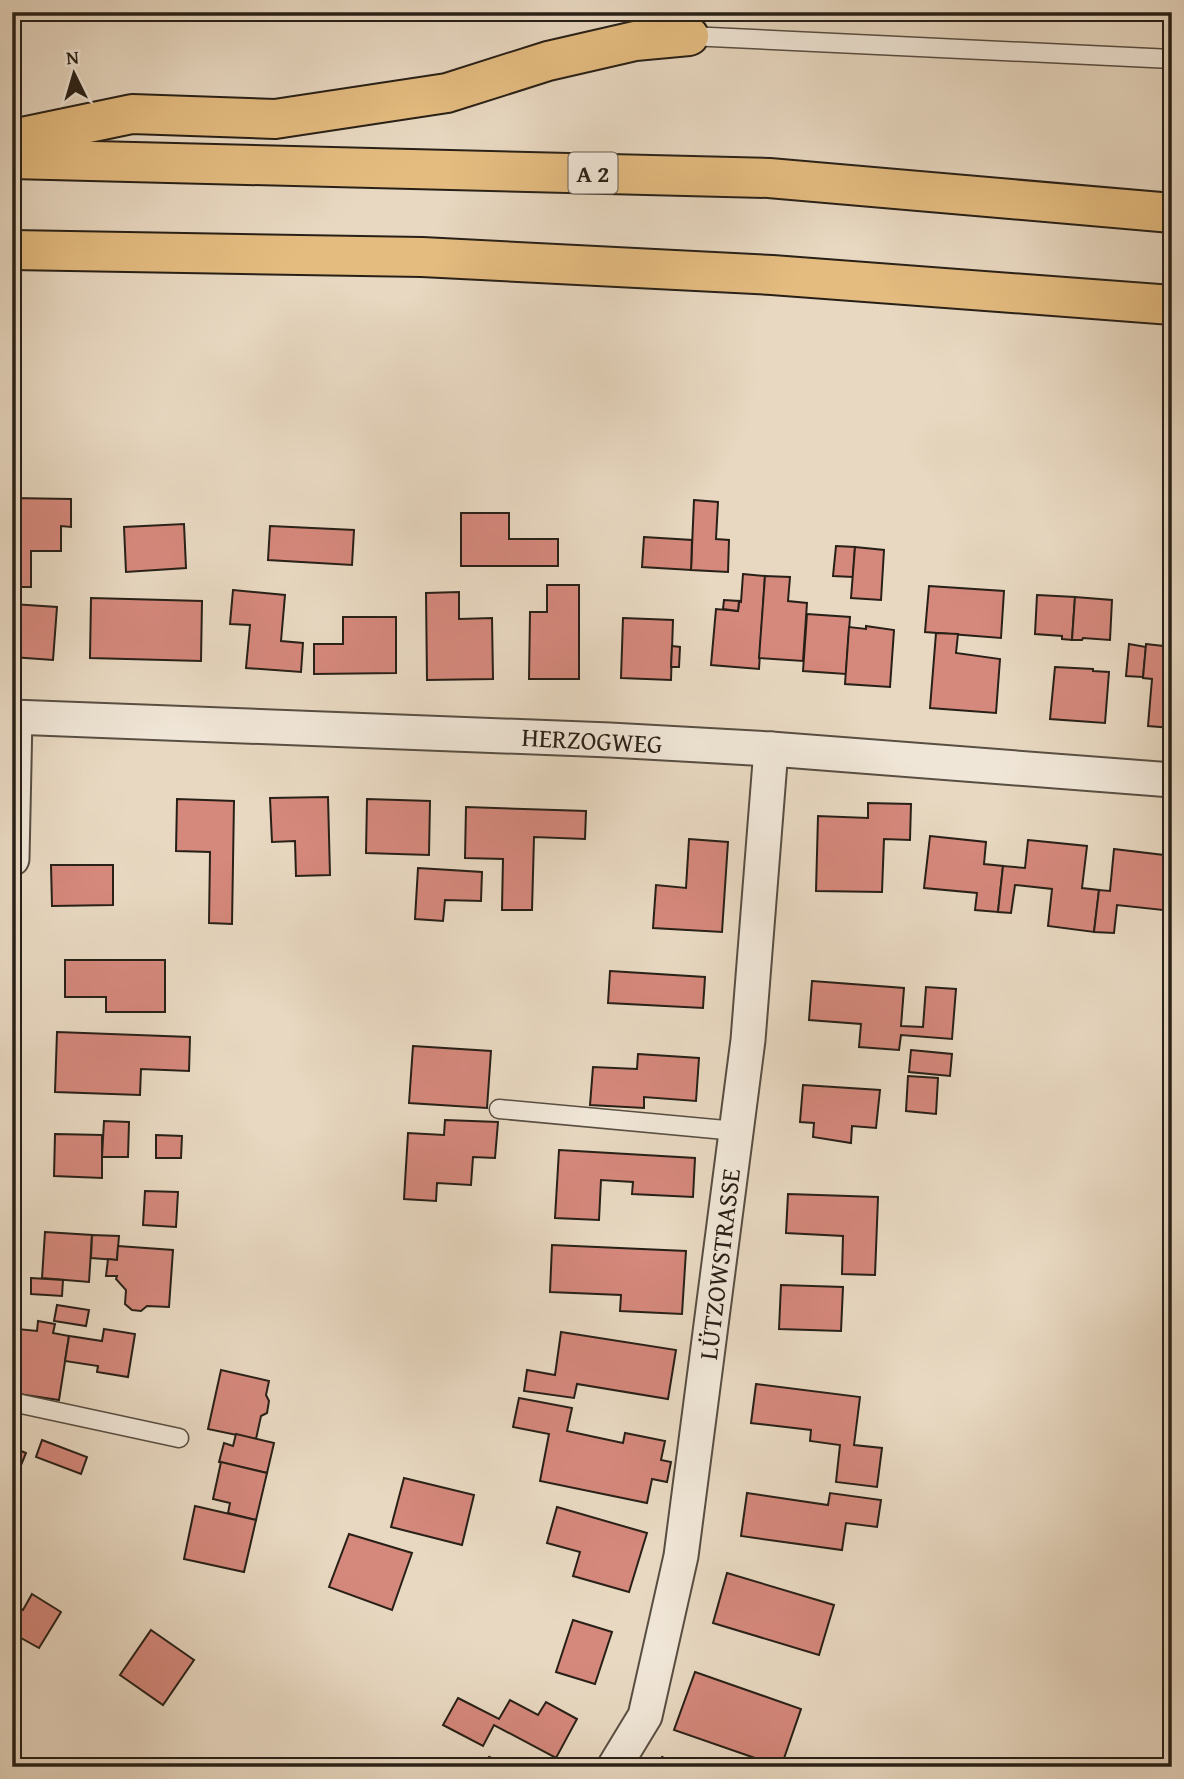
<svg xmlns="http://www.w3.org/2000/svg" width="1184" height="1779" font-family="'Gentium Book Plus',serif">
  <style>
    .building { fill: #d5887c; stroke: #282017; stroke-width: 2 }
    .lines { fill: none; stroke-linecap: round; stroke-linejoin: round }
    .service-casing { stroke: #584e42; stroke-width: 21 }
    .minor-casing { stroke: #584e42; stroke-width: 37 }
    .motorway-casing { stroke: #282017; stroke-width: 42 }
    .service { stroke: #f0e6d7; stroke-width: 18 }
    .minor { stroke: #f0e6d7; stroke-width: 33 }
    .motorway { stroke: #e4bc80; stroke-width: 38 }
    .labels { text-anchor: middle; dominant-baseline: central; stroke-width: 5; stroke-linejoin: round; paint-order: stroke }
    .shield { fill: #f0e6d7; stroke: #645b51; stroke-width: 2 }
    .shield-label { font-size: 24px; font-weight: bold; fill: #282017 }
    .street-label { font-size: 26px; fill: #282017; stroke: #f0e6d7 }
  </style>
  <rect width="100%" height="100%" fill="#e8d8c1"/>
  <filter id="stains"><feTurbulence type="fractalNoise" baseFrequency=".00286" numOctaves="4"/><feColorMatrix values="0 0 0 0 .2 0 0 0 0 .09 0 0 0 0 .02 0 0 0 .5 -.17"/></filter>
  <radialGradient id="worn" r=".72"><stop offset=".6" stop-color="#630" stop-opacity="0"/><stop offset="1" stop-color="#630" stop-opacity=".3"/></radialGradient>
  <g class="building">
    <path d="M12 498 71 499V527L61 526V551H31V587H12Z"/>
    <path d="M694 500 718 502 716 539 729 540 728 572 691 570Z"/>
    <path d="M461 513H509V539H558V566H461Z"/>
    <path d="M184 524 186 568 126 572 124 527Z"/>
    <path d="M270 526 354 530 352 565 268 560Z"/>
    <path d="M644 537 692 540 691 570 642 567Z"/>
    <path d="M836 546 855 547 853 577 833 576Z"/>
    <path d="M855 547 884 550 881 600 851 598Z"/>
    <path d="M743 574 765 576 759 669 711 665 716 609 738 611 739 601 741 602Z"/>
    <path d="M765 576 790 577 788 601 807 603 803 661 759 658Z"/>
    <path d="M547 585H579V679H529L530 612H547Z"/>
    <path d="M929 586 1004 591 1001 638 925 632Z"/>
    <path d="M233 590 285 595 281 641 303 643 301 672 246 668 250 625 230 624Z"/>
    <path d="M459 592V619L492 618 493 679 427 680 426 593Z"/>
    <path d="M1037 595 1075 597 1072 640 1062 639V636L1035 634Z"/>
    <path d="M1075 597 1112 600 1110 640 1083 638 1082 640H1072Z"/>
    <path d="M91 598 202 601 201 661 90 658Z"/>
    <path d="M724 600 739 601 738 611 723 609Z"/>
    <path d="M12 604 57 607 53 660 12 657Z"/>
    <path d="M807 614 850 617 846 674 803 671Z"/>
    <path d="M343 617H396V673L314 674V644H343Z"/>
    <path d="M623 618 673 620 671 680 621 678Z"/>
    <path d="M866 626 894 630 890 687 845 684 849 627 866 629Z"/>
    <path d="M936 633 958 634 956 653 1000 659 996 713 930 708Z"/>
    <path d="M1129 644 1146 647 1143 677 1126 676Z"/>
    <path d="M1146 644 1172 647V728L1148 726 1152 679 1143 678Z"/>
    <path d="M672 646 680 647 679 667H671Z"/>
    <path d="M1055 667 1093 669V671L1109 672 1105 723 1050 719Z"/>
    <path d="M328 797 330 875 296 876 295 841 272 842 270 798Z"/>
    <path d="M177 799 234 801 232 924 209 923 210 852 176 851Z"/>
    <path d="M367 799 430 801 429 855 366 853Z"/>
    <path d="M868 803 911 804 910 840 884 839 882 892 816 891 818 816 868 818Z"/>
    <path d="M466 807 586 811 585 839 534 837 532 910H502L503 859 465 858Z"/>
    <path d="M930 836 986 842 984 864 1003 866 998 912 975 910 977 893 924 888Z"/>
    <path d="M689 839 728 842 722 932 653 928 656 885 686 888Z"/>
    <path d="M1028 840 1087 846 1082 888 1099 890 1094 932 1048 926 1052 889 1015 885 1011 913 998 912 1003 866 1025 868Z"/>
    <path d="M1114 849 1172 856V911L1117 905 1114 933 1094 932 1099 890 1110 891Z"/>
    <path d="M51 865H113V905L52 906Z"/>
    <path d="M418 868 482 872 481 901 445 900 443 921 415 919Z"/>
    <path d="M65 960H165V1012H106V997H65Z"/>
    <path d="M610 971 705 977 703 1008 608 1003Z"/>
    <path d="M812 981 904 988 901 1026 923 1027 926 987 956 989 952 1039 901 1035 899 1050 859 1047 861 1024 809 1020Z"/>
    <path d="M57 1032 190 1037 189 1071 141 1069 140 1095 55 1092Z"/>
    <path d="M413 1046 491 1051 487 1108 409 1103Z"/>
    <path d="M911 1050 952 1054 950 1076 909 1072Z"/>
    <path d="M638 1054 699 1058 696 1101 644 1097V1108L590 1105 593 1067 637 1069Z"/>
    <path d="M908 1076 938 1078 936 1114 906 1111Z"/>
    <path d="M803 1085 880 1090 876 1128 852 1126 851 1143 813 1137 814 1123 800 1122Z"/>
    <path d="M445 1120 498 1122 495 1158 473 1157 471 1185 437 1183 436 1201 404 1199 408 1133 444 1135Z"/>
    <path d="M104 1121 129 1122 128 1157H102Z"/>
    <path d="M55 1134 102 1135V1178L54 1176Z"/>
    <path d="M156 1135 182 1136 181 1158H156Z"/>
    <path d="M559 1150 695 1158 693 1197 632 1194 633 1182 601 1180 599 1220 555 1218Z"/>
    <path d="M145 1191 178 1192 176 1227 143 1225Z"/>
    <path d="M788 1194 878 1197 875 1275 842 1274 843 1236 786 1233Z"/>
    <path d="M45 1232 92 1235 89 1282 42 1278Z"/>
    <path d="M92 1235 119 1236 117 1260 91 1258Z"/>
    <path d="M552 1245 686 1251 682 1314 620 1311 621 1295 550 1292Z"/>
    <path d="M118 1246 173 1250 169 1307 147 1306 141 1311 132 1310 125 1304 126 1290 116 1279 117 1276H106L108 1259 117 1260Z"/>
    <path d="M31 1278 63 1280 62 1296 31 1294Z"/>
    <path d="M781 1285 843 1287 841 1331 779 1329Z"/>
    <path d="M57 1305 89 1310 86 1326 54 1321Z"/>
    <path d="M38 1321 55 1324 53 1333 69 1336 59 1400 12 1393V1366L18 1329 37 1331Z"/>
    <path d="M104 1329 135 1334 128 1377 97 1372 98 1366 65 1361 69 1336 102 1341Z"/>
    <path d="M561 1332 676 1350 668 1399 577 1384 574 1398 524 1391 527 1370 555 1375Z"/>
    <path d="M221 1370 269 1381 266 1395 269 1401 267 1413 261 1416 256 1439 208 1429Z"/>
    <path d="M756 1384 860 1397 854 1445 882 1448 877 1487 836 1482 840 1445 810 1441 811 1430 751 1423Z"/>
    <path d="M519 1398 572 1408 567 1431 623 1443 625 1433 665 1441 661 1460 671 1462 667 1482 652 1479 647 1503 540 1481 549 1434 513 1427Z"/>
    <path d="M236 1434 274 1443 267 1473 219 1462 224 1443 233 1446Z"/>
    <path d="M42 1440 87 1457 81 1474 36 1457Z"/>
    <path d="M12 1447 26 1453 12 1487Z"/>
    <path d="M221 1462 267 1473 256 1520 228 1513 230 1503 213 1499Z"/>
    <path d="M404 1478 474 1495 462 1545 391 1527Z"/>
    <path d="M747 1493 828 1505 830 1493 881 1500 877 1527 846 1523 842 1550 741 1536Z"/>
    <path d="M195 1506 256 1520 244 1572 184 1559Z"/>
    <path d="M557 1507 647 1533 629 1592 573 1576 580 1552 547 1543Z"/>
    <path d="M349 1534 412 1553 392 1610 329 1587Z"/>
    <path d="M727 1573 834 1605 819 1655 713 1623Z"/>
    <path d="M32 1594 61 1612 39 1648 12 1633V1604L23 1610Z"/>
    <path d="M573 1620 612 1632 595 1684 556 1672Z"/>
    <path d="M151 1630 194 1660 163 1705 120 1675Z"/>
    <path d="M695 1672 801 1709 781 1767 674 1730Z"/>
    <path d="M458 1698 499 1719 510 1700 538 1715 546 1702 577 1719 556 1758 494 1725 483 1746 443 1725Z"/>
    <path d="M489 1757 513 1767H485Z"/>
    <path d="M662 1757 683 1767H658Z"/>
  </g>
  <g class="lines">
    <defs>
      <g id="service">
        <path d="M689 36 1172 59"/>
        <path d="M499 1109 736 1131"/>
        <path d="M12 1402 179 1438"/>
      </g>
      <g id="minor">
        <path d="M12 717 610 740 771 749 1172 780"/>
        <path d="M12 859 15 717"/>
        <path d="M614 1767 645 1716 681 1556 748 1040 771 749"/>
      </g>
      <g id="motorway">
        <path d="M12 139 132 114 275 119 447 93 548 61 635 41 689 36"/>
        <path d="M12 159 769 178 1172 213"/>
        <path d="M12 250 422 257 772 275 1172 305"/>
      </g>
    </defs>
    <use href="#service" class="service-casing"/>
    <use href="#minor" class="minor-casing"/>
    <use href="#motorway" class="motorway-casing"/>
    <use href="#service" class="service"/>
    <use href="#minor" class="minor"/>
    <use href="#motorway" class="motorway"/>
  </g>
  <g class="labels">
    <rect class="shield" x="568.5" y="152.5" width="49" height="41" rx="5"/>
    <g class="shield-label">
      <text x="593" y="173">A 2</text>
    </g>
    <g class="street-label">
      <text transform="translate(592 740) rotate(3)">HERZOGWEG</text>
      <text transform="translate(719 1264) rotate(-83)">LÜTZOWSTRASSE</text>
    </g>
  </g>
  <rect width="1184" height="1779" fill="none" stroke="#e8d8c1" stroke-width="42"/>
  <rect x="14" y="14" width="1156" height="1751" fill="none" stroke="#282017" stroke-width="3.5"/>
  <rect x="21" y="21" width="1142" height="1737" fill="none" stroke="#282017" stroke-width="2"/>
  <g transform="translate(74 74) rotate(355)" stroke="#f0e6d7" stroke-width="5" paint-order="stroke">
  <path d="M0-5L12 26L0 18L-12 26Z" fill="#282017"/>
  <text y="-10" font-size="19" font-weight="bold" text-anchor="middle" fill="#282017">N</text>
  </g>
  <rect width="100%" height="100%" filter="url(#stains)"/>
  <rect width="100%" height="100%" fill="url(#worn)"/>
</svg>
